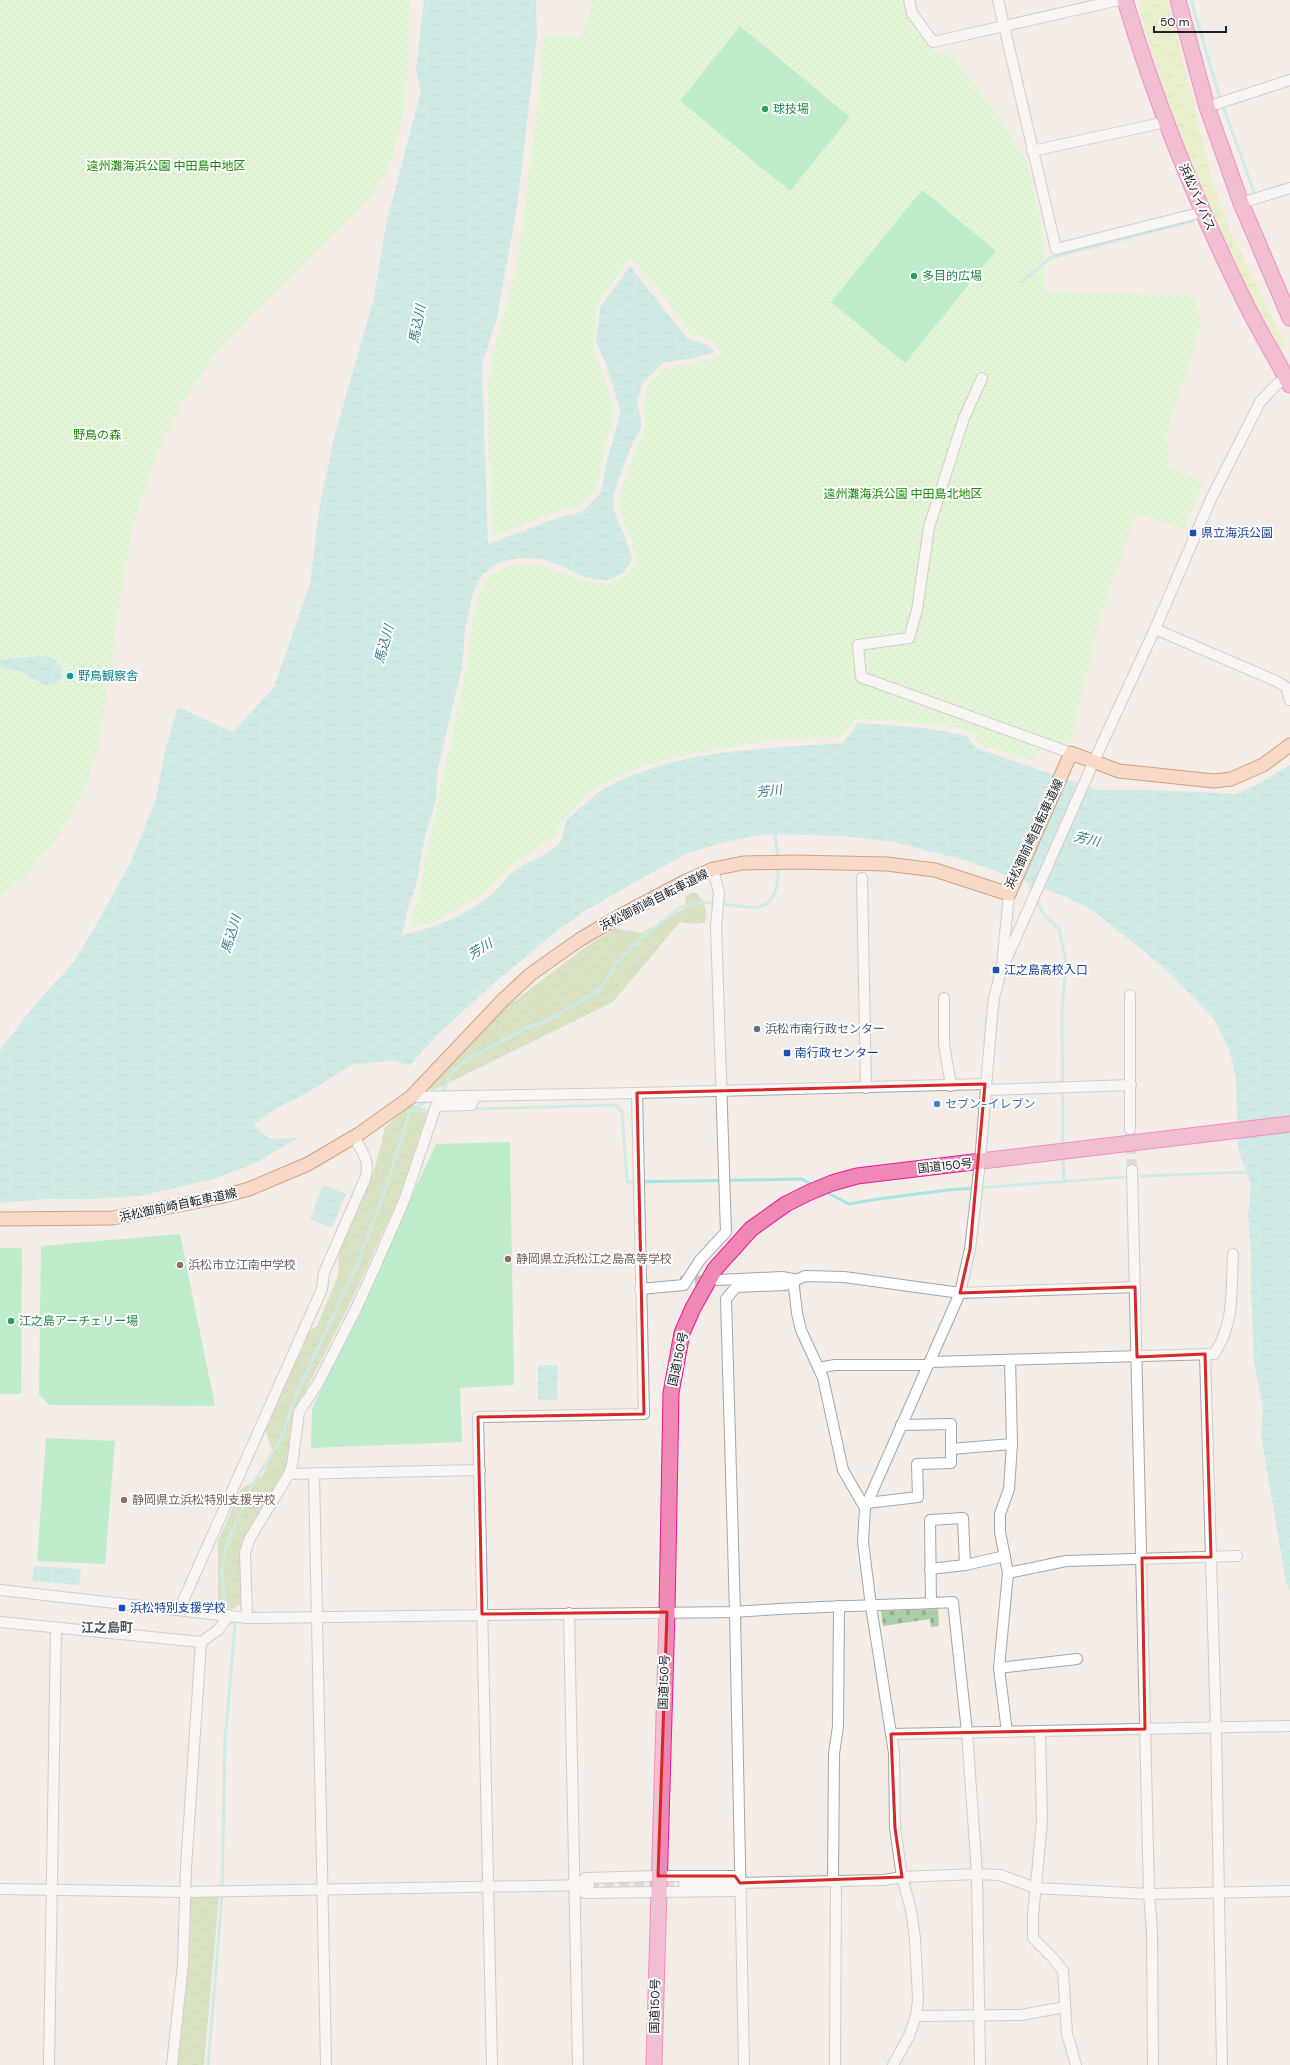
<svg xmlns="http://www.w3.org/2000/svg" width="1290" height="2065" font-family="'DM Sans','Noto Sans JP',sans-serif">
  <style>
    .grass { fill: url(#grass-tufts) }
    .forest { fill: url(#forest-crowns) }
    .cemetery { fill: url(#cemetery-stones) }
    .park { fill: url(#park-dots) }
    .pitch { fill: #7ee9a6 }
    .water { fill: url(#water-ripples) }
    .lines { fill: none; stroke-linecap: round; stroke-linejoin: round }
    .stream { stroke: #a4e4e3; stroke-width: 3 }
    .minor-tunnel { stroke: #c9c3bf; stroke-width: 10; stroke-dasharray: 10 5; stroke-linecap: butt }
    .minor-casing { stroke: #a5a5a5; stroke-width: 12 }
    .major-casing { stroke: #9f4400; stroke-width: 15 }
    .highway-casing { stroke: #ee1794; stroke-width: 17 }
    .minor { stroke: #fff; stroke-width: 10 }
    .major { stroke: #ffbfa0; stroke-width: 13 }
    .highway { stroke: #f088b5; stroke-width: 15 }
    .marked { fill: none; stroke: #d62828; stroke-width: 3; stroke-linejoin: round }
    .leisure-dot { fill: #2e9e5b; stroke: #fff; stroke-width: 1.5 }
    .transit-dot { fill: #1a4fb4; stroke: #fff; stroke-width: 1.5 }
    .culture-dot { fill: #0f9aa8; stroke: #fff; stroke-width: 1.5 }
    .service-dot { fill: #5c6f8a; stroke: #fff; stroke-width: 1.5 }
    .shop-dot { fill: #3f7fe0; stroke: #fff; stroke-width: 1.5 }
    .education-dot { fill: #8d6e63; stroke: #fff; stroke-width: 1.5 }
    .labels { text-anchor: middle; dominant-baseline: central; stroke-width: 4; stroke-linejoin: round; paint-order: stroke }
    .leisure-label { font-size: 12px; fill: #27864d; stroke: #fff; text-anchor: start }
    .park-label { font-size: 12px; fill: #178901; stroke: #fff }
    .street-label { font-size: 12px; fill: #212121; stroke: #fff }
    .transit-label { font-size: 12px; fill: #164399; stroke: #fff; text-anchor: start }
    .culture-label { font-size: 12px; fill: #0d838f; stroke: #fff; text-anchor: start }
    .service-label { font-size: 12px; fill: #4e5e75; stroke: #fff; text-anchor: start }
    .shop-label { font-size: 12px; fill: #366cbe; stroke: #fff; text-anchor: start }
    .education-label { font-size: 12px; fill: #785e54; stroke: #fff; text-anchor: start }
    .water-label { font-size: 13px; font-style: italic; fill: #367a92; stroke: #fff }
    .neighbourhood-label { font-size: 13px; font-weight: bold; fill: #545454; stroke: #fff }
  </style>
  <defs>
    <pattern id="grass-tufts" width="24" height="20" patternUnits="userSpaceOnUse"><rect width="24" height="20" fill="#def1a9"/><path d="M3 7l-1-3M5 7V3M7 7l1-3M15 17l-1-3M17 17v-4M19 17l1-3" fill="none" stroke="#bece91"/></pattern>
    <pattern id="forest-crowns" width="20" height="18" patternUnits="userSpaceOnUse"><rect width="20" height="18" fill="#b9d698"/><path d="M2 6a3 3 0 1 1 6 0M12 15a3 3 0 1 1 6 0" fill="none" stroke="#9fb783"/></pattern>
    <pattern id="cemetery-stones" width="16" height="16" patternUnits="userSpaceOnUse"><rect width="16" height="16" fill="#aacea6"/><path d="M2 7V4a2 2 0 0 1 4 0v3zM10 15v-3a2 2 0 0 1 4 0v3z" fill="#92b18f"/></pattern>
    <pattern id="park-dots" width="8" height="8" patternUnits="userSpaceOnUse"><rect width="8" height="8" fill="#ccffc2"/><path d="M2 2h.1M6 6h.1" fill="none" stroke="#afdaa6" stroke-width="1.8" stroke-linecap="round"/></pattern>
    <pattern id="water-ripples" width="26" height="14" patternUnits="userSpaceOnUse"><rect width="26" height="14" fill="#a4e4e3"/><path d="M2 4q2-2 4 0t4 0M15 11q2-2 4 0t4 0" fill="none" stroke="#8dc3c2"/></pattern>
  </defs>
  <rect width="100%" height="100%" fill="#f3ece7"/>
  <path class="grass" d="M1138 0H1168L1214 186 1230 230 1285 345 1284 348 1281 350C1260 310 1238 270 1219 229 1185 155 1157 79 1138 0Z"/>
  <g class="forest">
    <path d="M689 893H696C704 901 709 911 705 922L697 924 680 922 613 1002 432 1091 427 1086 509 1005 584 948 615 928 642 933 685 908 686 897Z"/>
    <path d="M409 1104 428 1110 398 1200 348 1308 295 1411 286 1467 241 1548V1604L234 1609 218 1605V1541L241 1489 262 1476 273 1452 265 1430 308 1332 317 1326 338 1276 339 1250 374 1171 385 1128Z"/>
    <path d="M219 1895 204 2065H175L188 1901 191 1896Z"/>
  </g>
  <path class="cemetery" d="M938 1609 939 1626 931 1627 930 1619 883 1626 881 1611Z"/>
  <g class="park">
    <path d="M0 0H410C407 54 411 112 390 163 376 198 346 224 319 250 296 272 272 294 249 317 208 357 175 410 154 463 126 532 120 606 109 679 104 712 101 748 88 780 69 826 40 867 0 897Z"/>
    <path d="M593 0H902L905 13 935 53 953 56 997 114 1027 162 1042 228 1045 291 1196 296 1201 324 1166 436 1169 466 1203 481 1185 530 1137 514 1101 614 1070 743 1045 740 1034 761 979 745 975 734 956 727 857 718 842 737 779 739 695 753 640 767 590 790 563 822 553 837 517 862 481 896 432 923 408 929 419 897 428 843 435 818 444 767 451 743 455 716 464 682 474 613 480 589 490 576 501 569 512 565H541L588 582 607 585 629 573 636 560 631 539 620 509 619 492 646 426 643 402 648 384 665 368 694 363 722 355 712 341 692 335 662 294 631 258 596 305 594 346 615 412 605 446 597 489 579 507 559 510 491 538 488 392 491 361 518 261 541 79 543 36 582 35Z"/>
  </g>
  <g class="pitch">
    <path d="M740 26 850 117 790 191 680 101Z"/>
    <path d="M922 190 996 251 905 363 831 302Z"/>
    <path d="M510 1142 514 1385 460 1388 462 1442 311 1448 312 1409 436 1144Z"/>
    <path d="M180 1234 215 1406 49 1405 39 1394 41 1246Z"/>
    <path d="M0 1248H22L21 1394H0Z"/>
    <path d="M46 1438 115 1441 105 1564 37 1561Z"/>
  </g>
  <g class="water">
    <path d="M424 0H536L537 35 518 201 497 318 482 365 488 544 558 518 582 512 601 493 606 464 621 412 606 364 596 342 600 308 630 266 687 338 708 345 715 352 689 359 662 363 643 383 637 400 642 426 630 449 613 495 614 512 625 537 632 559 624 573 606 581 584 577 560 565 542 559 521 558 499 562 482 575 473 592 465 632 462 667 437 773 436 799 424 840 417 881 408 908 402 935C434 929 469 914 494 892 501 886 506 878 513 872 526 862 551 855 561 841 564 835 564 826 567 820 571 815 598 792 604 789 675 749 764 749 843 743L858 723 924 728 967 736 976 748 1098 790H1148L1237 794 1260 783 1290 765V1592L1286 1582 1261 1436 1263 1409 1254 1361 1251 1291V1253L1248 1216 1251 1185 1238 1149 1236 1078 1229 1049 1214 1019 1189 993 1161 965 1092 910 1062 895 968 861 893 842 844 836 765 834 725 842 688 853 658 869 586 910 553 934 494 983 437 1035 409 1066 394 1060 351 1065 307 1093 279 1107 253 1125 270 1139 297 1138 254 1164 213 1179 141 1196 97 1199H48L0 1203V1050L34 1006 73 963 98 922 131 862 156 799 165 750 178 707 233 732 274 687 310 584 320 504 334 438 374 298 387 220 421 91 416 71Z"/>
    <path d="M41 656 52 658 61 666V679L57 683 44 685 21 671 0 668V660Z"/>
    <path d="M323 1185 346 1194 332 1228 310 1219Z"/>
    <path d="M538 1365H558L557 1400H538Z"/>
    <path d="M34 1566 81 1569 79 1585 32 1581Z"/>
  </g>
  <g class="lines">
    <g class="stream">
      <path d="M1191 0 1219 95 1255 195"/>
      <path d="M1022 282 1050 258 1193 221"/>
      <path d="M775 831 778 859"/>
      <path d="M1029 880 1032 894"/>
      <path d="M1036 900 1045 916 1059 929 1066 962 1062 1010 1063 1147"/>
      <path d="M438 1093 444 1089 453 1071 468 1059 526 1028 551 1019 600 990 616 964 638 941 679 908 703 902 755 908C776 905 779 885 778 866"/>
      <path d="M470 1109 616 1105 622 1112 627 1182 802 1179 814 1186"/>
      <path d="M412 1111H432"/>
      <path d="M1063 1155 1064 1181"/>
      <path d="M1141 1176 1249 1172"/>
      <path d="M824 1191 849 1204 878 1199 948 1190 1124 1177"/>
      <path d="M230 1614 224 1600 222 1570 226 1549 232 1531 254 1482 280 1441 297 1393 356 1267 385 1191 410 1111 428 1100"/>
      <path d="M208 2065 222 1896 225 1739 235 1626 232 1619"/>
    </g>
    <g class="minor-tunnel">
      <path d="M1130 1129 1132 1170"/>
      <path d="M680 1281 714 1280"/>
      <path d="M589 1885 684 1884"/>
    </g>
    <defs>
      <g id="minor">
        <path d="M909 0 912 13 933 42 1119 0"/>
        <path d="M998 0 1056 249 1203 212"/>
        <path d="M1207 107 1290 80"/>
        <path d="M1032 151 1166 122"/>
        <path d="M1241 203 1290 188"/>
        <path d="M982 378 964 418 929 527 917 610 909 638 858 645 861 677 1071 753"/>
        <path d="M1155 629 1276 681 1286 687 1290 700"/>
        <path d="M862 878 866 1088"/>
        <path d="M1002 965 1009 894"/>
        <path d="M1130 995V1129"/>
        <path d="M944 998V1044L951 1086"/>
        <path d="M986 1090 1131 1085"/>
        <path d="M411 1097 637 1093 985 1084"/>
        <path d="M1132 1170 1149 1894 1152 1931 1153 2065"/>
        <path d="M793 1279 797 1313 801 1330 823 1378 843 1470 865 1508"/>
        <path d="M718 1280 782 1277 793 1279"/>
        <path d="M640 1289 684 1285 700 1260 726 1232 716 926 719 893 713 869"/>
        <path d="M1205 1354 1216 1728 1222 2065"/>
        <path d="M930 1362 1214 1354C1235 1323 1231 1290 1233 1254"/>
        <path d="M818 1368 835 1365H928"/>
        <path d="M951 1449 1012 1444"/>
        <path d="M314 1473 326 2065"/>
        <path d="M289 1474 292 1465 299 1412 317 1385 355 1311 379 1258 404 1201 436 1106 471 1105 476 1096"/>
        <path d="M867 1503 918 1497 917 1464 951 1463V1424L901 1425"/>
        <path d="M930 1569 965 1565 1005 1556"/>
        <path d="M1008 1573 1066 1561 1237 1556"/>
        <path d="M0 1590 247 1618 735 1612C807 1606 880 1606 953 1602L967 1732 977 1874 980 2065"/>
        <path d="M931 1603 930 1520 963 1518 965 1565"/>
        <path d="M179 1610 322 1289 324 1273 365 1179C371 1162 362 1151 354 1137"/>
        <path d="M569 1613 578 2065"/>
        <path d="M247 1618 245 1552 250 1538 289 1474 480 1470"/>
        <path d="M0 1622 201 1642"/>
        <path d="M999 1668 1077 1659"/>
        <path d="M1040 1731 1042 1821 1033 1916V1938L1054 1959 1063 1971 1067 2034 1076 2065"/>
        <path d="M1007 1732 999 1668 1008 1573 1000 1532V1514L1009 1489 1012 1444 1010 1360"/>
        <path d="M891 1734 1290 1726"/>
        <path d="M658 1876H735L740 1883 734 1891 585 1893 575 1886 586 1878Z"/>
        <path d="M833 1881 834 1754 838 1726 839 1606"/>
        <path d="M684 1884 884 1880 902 1877 977 1874 1000 1875 1036 1888 1149 1894 1290 1891"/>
        <path d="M0 1889 184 1892 589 1885"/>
        <path d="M916 2016 1021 2015 1065 2007"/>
        <path d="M49 2065 56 1628"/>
        <path d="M172 2065 183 1964 186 1868 201 1642 218 1630 229 1615"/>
        <path d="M492 2065 478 1417 644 1414 637 1093"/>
        <path d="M744 2065 735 1612 726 1299 736 1287 785 1285 805 1276 844 1277 960 1293 1135 1287"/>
        <path d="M835 2065 836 1881"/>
        <path d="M893 2065 909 2036 916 2016 918 2000 915 1938 911 1910 902 1877 895 1828 894 1753 871 1606 863 1542 865 1508 960 1293 970 1249 980 1162 991 1026 994 998 1001 971 1094 761 1155 629 1211 499 1260 402 1276 385 1290 376"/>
      </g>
      <path id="major" d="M0 1219 113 1218 220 1197 249 1189 308 1164 359 1134 411 1097 503 1000 531 974 579 940 618 917 686 881 713 869 743 863 794 862 887 864 935 870 1009 894 1071 753 1119 771 1214 781 1231 779 1263 765 1290 745"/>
      <g id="highway">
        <path d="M1125 0C1156 104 1196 203 1244 300 1258 329 1275 356 1290 385"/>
        <path d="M1178 0 1207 107 1241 203 1290 318"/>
        <path d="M654 2065 667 1612 671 1393 682 1333 693 1308 715 1269 751 1229 786 1204 808 1193 832 1183 857 1176 1290 1124"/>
      </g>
    </defs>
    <use href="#minor" class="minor-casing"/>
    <use href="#major" class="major-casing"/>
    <use href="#highway" class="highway-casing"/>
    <use href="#minor" class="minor"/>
    <use href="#major" class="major"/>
    <use href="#highway" class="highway"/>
  </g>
  <path d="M0 0H1290V2065H0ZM985 1084 970 1249 960 1293 1135 1287 1137 1357 1205 1354 1211 1557 1142 1558 1145 1729 891 1734 895 1828 902 1877 740 1883 735 1876H658L667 1612 482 1614 478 1417 644 1414 637 1093Z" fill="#f3ece7" fill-opacity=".55" fill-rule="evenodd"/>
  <path class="marked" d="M985 1084 970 1249 960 1293 1135 1287 1137 1357 1205 1354 1211 1557 1142 1558 1145 1729 891 1734 895 1828 902 1877 740 1883 735 1876H658L667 1612 482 1614 478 1417 644 1414 637 1093Z"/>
  <g class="leisure-dot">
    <circle cx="765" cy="109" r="4"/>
    <circle cx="914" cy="276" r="4"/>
    <circle cx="11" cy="1321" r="4"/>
  </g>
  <g class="transit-dot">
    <rect x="1189" y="529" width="8" height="8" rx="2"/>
    <rect x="992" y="966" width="8" height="8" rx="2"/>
    <rect x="783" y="1049" width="8" height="8" rx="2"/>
    <rect x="118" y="1604" width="8" height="8" rx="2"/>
  </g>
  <circle class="culture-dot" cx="70" cy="676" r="4"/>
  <circle class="service-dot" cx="757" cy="1029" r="4"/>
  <circle class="shop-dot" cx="937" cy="1104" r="4"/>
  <g class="education-dot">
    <circle cx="508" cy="1259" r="4"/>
    <circle cx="180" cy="1265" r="4"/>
    <circle cx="124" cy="1500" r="4"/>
  </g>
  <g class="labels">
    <g class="leisure-label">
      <text x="773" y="109">球技場</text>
      <text x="922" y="276">多目的広場</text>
      <text x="19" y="1321">江之島アーチェリー場</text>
    </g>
    <g class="park-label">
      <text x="166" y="166">遠州灘海浜公園 中田島中地区</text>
      <text x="97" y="435">野鳥の森</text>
      <text x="903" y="494">遠州灘海浜公園 中田島北地区</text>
    </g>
    <g class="street-label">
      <text transform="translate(1197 197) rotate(66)">浜松バイパス</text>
      <text transform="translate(1034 834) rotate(-65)">浜松御前崎自転車道線</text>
      <text transform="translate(654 900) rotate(-27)">浜松御前崎自転車道線</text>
      <text transform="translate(945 1166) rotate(-6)">国道150号</text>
      <text transform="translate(178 1205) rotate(-12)">浜松御前崎自転車道線</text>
      <text transform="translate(678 1359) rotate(-78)">国道150号</text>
      <text transform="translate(664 1682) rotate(-88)">国道150号</text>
      <text transform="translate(655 2006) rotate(-89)">国道150号</text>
    </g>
    <g class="transit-label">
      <text x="1201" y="533">県立海浜公園</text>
      <text x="1004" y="970">江之島高校入口</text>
      <text x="795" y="1053">南行政センター</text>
      <text x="130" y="1608">浜松特別支援学校</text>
    </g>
    <g class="culture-label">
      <text x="78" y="676">野鳥観察舎</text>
    </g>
    <g class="service-label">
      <text x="765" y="1029">浜松市南行政センター</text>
    </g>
    <g class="shop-label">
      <text x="945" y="1104">セブン-イレブン</text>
    </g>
    <g class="education-label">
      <text x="516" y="1259">静岡県立浜松江之島高等学校</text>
      <text x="188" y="1265">浜松市立江南中学校</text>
      <text x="132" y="1500">静岡県立浜松特別支援学校</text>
    </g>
    <g class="water-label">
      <text transform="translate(417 324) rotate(-79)">馬込川</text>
      <text transform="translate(384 644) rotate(-74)">馬込川</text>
      <text transform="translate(769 791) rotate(-7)">芳川</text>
      <text transform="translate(1087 839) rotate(13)">芳川</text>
      <text transform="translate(231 934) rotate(-73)">馬込川</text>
      <text transform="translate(480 949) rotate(-31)">芳川</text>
    </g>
    <g class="neighbourhood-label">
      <text x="107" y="1627">江之島町</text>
    </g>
  </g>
  <path d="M1154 26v6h72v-6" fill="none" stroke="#212121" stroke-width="2"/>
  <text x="1160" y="26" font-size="12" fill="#212121" stroke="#ffffff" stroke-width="3" paint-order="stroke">50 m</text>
</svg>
